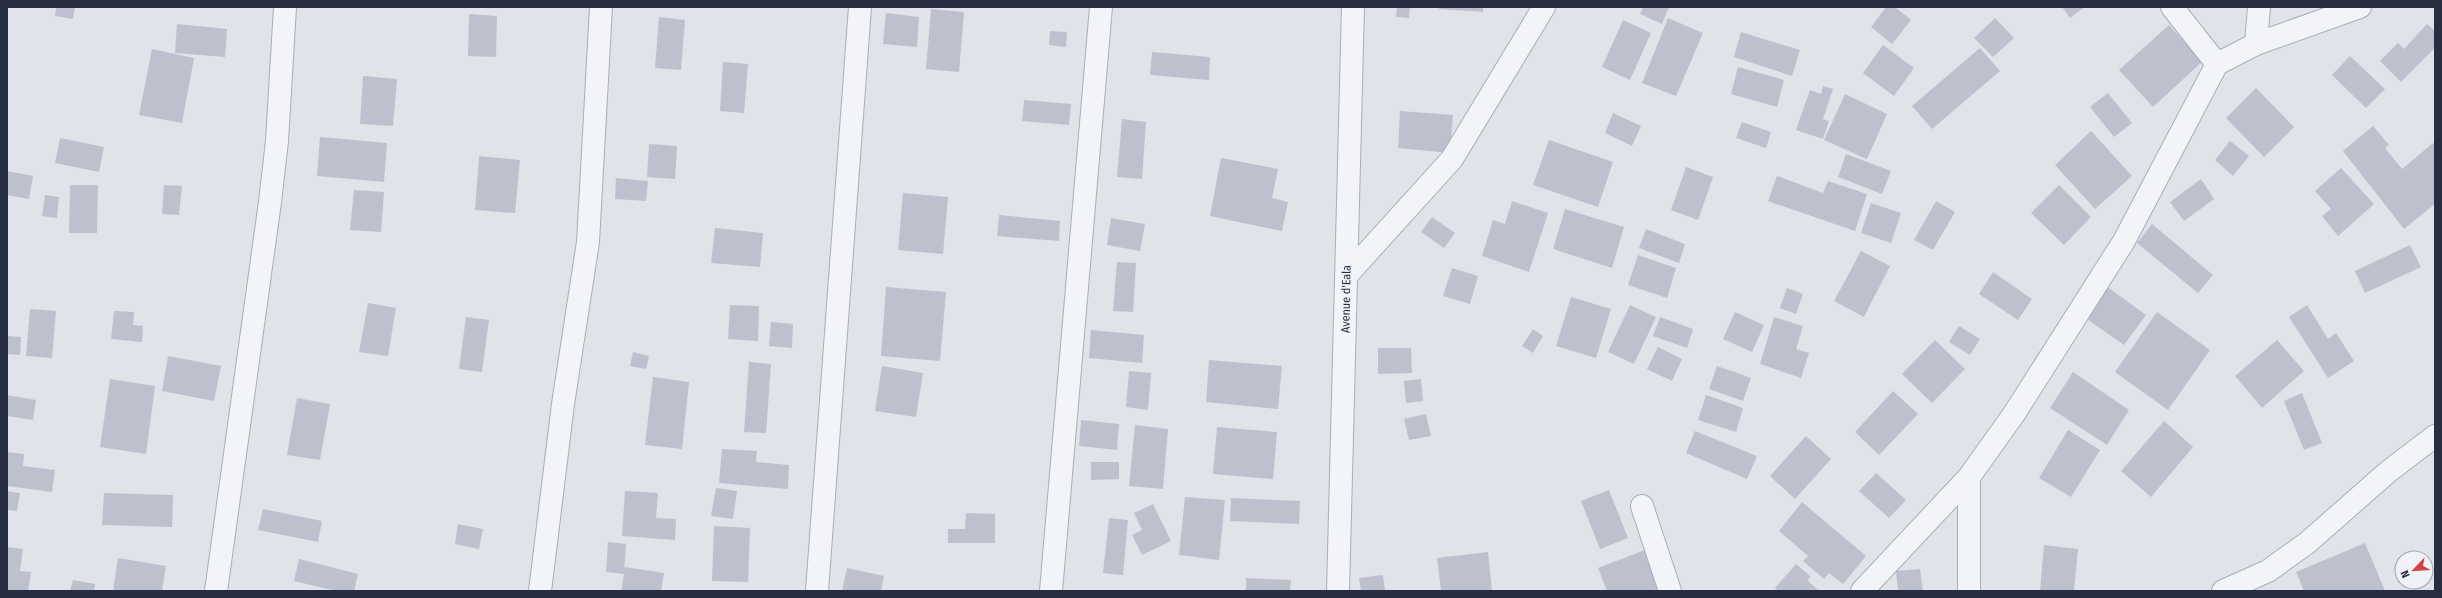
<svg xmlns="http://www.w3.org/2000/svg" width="2442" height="598" font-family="'Fira Sans Condensed',sans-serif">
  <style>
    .building { fill: #bdc1cd }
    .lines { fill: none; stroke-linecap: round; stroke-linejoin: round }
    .minor-casing { stroke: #a9adb8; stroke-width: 24 }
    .minor { stroke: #f3f4f8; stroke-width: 22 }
    .labels { text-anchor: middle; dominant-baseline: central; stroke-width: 3; stroke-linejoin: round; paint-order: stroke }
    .street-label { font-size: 12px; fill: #282e42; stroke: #f0f2f7 }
  </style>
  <rect width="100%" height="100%" fill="#e0e3ea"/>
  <g class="building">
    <path d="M56 7H75L73 19 55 16Z"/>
    <path d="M1397 7H1410L1409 18 1396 17Z"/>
    <path d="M1439 7H1483V12L1439 9Z"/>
    <path d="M1643 7H1669L1662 24 1640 14Z"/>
    <path d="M1886 7H1895L1911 20 1892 44 1871 27Z"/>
    <path d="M2062 7H2085L2070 18Z"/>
    <path d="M931 9 964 12 959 72 926 69Z"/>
    <path d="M886 13 919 17 917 47 883 44Z"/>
    <path d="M469 14 497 16 496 57 468 56Z"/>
    <path d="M659 17 685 20 681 70 655 68Z"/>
    <path d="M1668 18 1703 33 1676 96 1642 83Z"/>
    <path d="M1995 18 2014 38 1993 57 1974 38Z"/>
    <path d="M1623 20 1651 33 1630 80 1602 67Z"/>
    <path d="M177 24 227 29 225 57 175 53Z"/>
    <path d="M2427 24 2435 31V48L2401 82 2380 61 2398 43 2404 49Z"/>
    <path d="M2169 25 2202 62 2153 107 2119 70Z"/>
    <path d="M1050 31 1067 32 1066 47 1049 45Z"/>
    <path d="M1741 32 1800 50 1792 76 1734 57Z"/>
    <path d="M1883 45 1914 68 1894 96 1863 73Z"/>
    <path d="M1980 48 2000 71 1932 129 1912 106Z"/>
    <path d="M152 49 194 58 182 123 139 115Z"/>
    <path d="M1152 52 1210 57 1209 80 1150 75Z"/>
    <path d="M2350 56 2385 89 2366 108 2332 75Z"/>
    <path d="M723 62 748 64 744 113 720 111Z"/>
    <path d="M1738 67 1784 80 1777 107 1731 94Z"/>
    <path d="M363 76 397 79 393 126 360 124Z"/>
    <path d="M1823 86 1833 89 1823 119 1829 121 1823 139 1796 130 1810 90 1821 94Z"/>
    <path d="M2256 88 2294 127 2264 157 2226 118Z"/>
    <path d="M2108 93 2132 123 2114 137 2090 107Z"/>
    <path d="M1845 94 1887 114 1867 159 1824 140Z"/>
    <path d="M1024 100 1071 104 1069 125 1022 121Z"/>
    <path d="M1400 111 1453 115 1450 153 1398 148Z"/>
    <path d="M1613 113 1641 126 1632 146 1605 133Z"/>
    <path d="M1122 119 1146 122 1142 179 1117 177Z"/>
    <path d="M1742 122 1771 132 1766 148 1736 138Z"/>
    <path d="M2373 126 2389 145 2385 148 2402 169 2433 143 2435 145V204L2404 229 2343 151Z"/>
    <path d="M2091 131 2132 176 2095 209 2055 165Z"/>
    <path d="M320 137 387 143 384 182 317 176Z"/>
    <path d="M60 138 104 147 99 172 55 163Z"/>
    <path d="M1549 140 1613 162 1598 207 1533 185Z"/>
    <path d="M2230 141 2249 156 2233 176 2215 160Z"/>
    <path d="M649 144 677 146 675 179 647 177Z"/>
    <path d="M1846 154 1891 171 1882 194 1838 177Z"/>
    <path d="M479 156 520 160 515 213 475 210Z"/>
    <path d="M1221 158 1278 169 1272 198 1288 202 1282 231 1210 216Z"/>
    <path d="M1686 167 1713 177 1698 220 1671 210Z"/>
    <path d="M2341 168 2374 204 2338 236 2322 216 2331 209 2315 191Z"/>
    <path d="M7 171 33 176 29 199 7 195Z"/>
    <path d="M1777 176 1823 193 1828 181 1867 194 1855 231 1768 201Z"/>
    <path d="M616 178 648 181 646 201 615 199Z"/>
    <path d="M2201 179 2214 199 2184 221 2170 202Z"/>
    <path d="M70 185H98L97 233H69Z"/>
    <path d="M164 185 182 186 179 215 162 214Z"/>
    <path d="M2059 185 2091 217 2064 245 2031 213Z"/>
    <path d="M354 190 384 192 381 232 350 230Z"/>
    <path d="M903 193 948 197 943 254 898 250Z"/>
    <path d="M45 195 59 197 57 218 42 216Z"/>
    <path d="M1512 201 1548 213 1529 272 1482 256 1493 220 1505 224Z"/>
    <path d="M1936 201 1955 212 1933 250 1914 240Z"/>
    <path d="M1871 203 1901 213 1891 243 1861 233Z"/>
    <path d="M1565 209 1624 227 1612 268 1553 249Z"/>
    <path d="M999 215 1060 221 1059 241 997 236Z"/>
    <path d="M1432 217 1455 233 1444 248 1421 232Z"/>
    <path d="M1111 218 1145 224 1140 251 1107 245Z"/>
    <path d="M2152 224 2213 275 2198 293 2137 243Z"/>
    <path d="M715 228 763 233 760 267 711 263Z"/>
    <path d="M1646 229 1685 244 1679 263 1639 248Z"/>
    <path d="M2410 245 2421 267 2365 293 2355 271Z"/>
    <path d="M1861 251 1890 266 1864 317 1834 301Z"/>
    <path d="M1638 255 1676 268 1667 298 1628 285Z"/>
    <path d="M1117 262 1136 263 1133 312 1113 311Z"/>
    <path d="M1452 268 1478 276 1470 304 1443 296Z"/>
    <path d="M1993 272 2032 299 2018 320 1979 294Z"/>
    <path d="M2102 283 2146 315 2124 345 2080 314Z"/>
    <path d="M886 287 946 292 940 361 881 356Z"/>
    <path d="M1787 288 1803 294 1796 314 1780 308Z"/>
    <path d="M1571 297 1611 309 1596 358 1556 346Z"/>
    <path d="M368 303 396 308 388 356 359 352Z"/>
    <path d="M730 305 759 306 758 341 728 339Z"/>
    <path d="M1630 305 1656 317 1634 364 1608 352Z"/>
    <path d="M2307 305 2328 339 2336 333 2354 361 2328 378 2289 317Z"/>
    <path d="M30 309 56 311 52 358 26 356Z"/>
    <path d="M114 311 134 312 133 325 143 326 142 342 111 339Z"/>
    <path d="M1735 312 1764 325 1752 352 1723 339Z"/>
    <path d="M2157 312 2210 350 2168 410 2115 372Z"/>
    <path d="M466 317 489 320 482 372 459 369Z"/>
    <path d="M1660 317 1693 329 1687 348 1653 336Z"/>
    <path d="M1774 317 1803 326 1796 349 1809 353 1801 378 1760 364Z"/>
    <path d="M771 322 793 324 792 348 769 346Z"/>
    <path d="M1959 326 1980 339 1970 355 1949 342Z"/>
    <path d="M1533 329 1543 336 1533 353 1522 346Z"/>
    <path d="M1091 330 1144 335 1142 363 1089 358Z"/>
    <path d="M7 336 21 337 20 355 7 354Z"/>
    <path d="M1935 340 1965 369 1932 403 1902 374Z"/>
    <path d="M2277 340 2304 371 2262 408 2235 376Z"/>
    <path d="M1658 347 1682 359 1672 381 1647 369Z"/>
    <path d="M1378 348H1411L1412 373 1378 374Z"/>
    <path d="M633 352 649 356 646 369 630 366Z"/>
    <path d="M168 356 221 366 214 401 162 391Z"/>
    <path d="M1209 360 1282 366 1278 409 1206 402Z"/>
    <path d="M749 362 771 364 766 433 744 432Z"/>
    <path d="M882 366 923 373 916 417 875 411Z"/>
    <path d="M1717 366 1751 378 1743 401 1709 389Z"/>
    <path d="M1129 371 1151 373 1148 410 1126 407Z"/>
    <path d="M2073 372 2129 410 2107 445 2050 408Z"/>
    <path d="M653 377 689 382 682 449 645 445Z"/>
    <path d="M110 379 155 386 146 454 100 447Z"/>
    <path d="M1421 379 1423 401 1406 403 1404 381Z"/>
    <path d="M1893 391 1918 414 1879 455 1855 432Z"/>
    <path d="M2302 393 2322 443 2304 450 2284 401Z"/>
    <path d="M7 395 36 400 33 420 7 416Z"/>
    <path d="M1706 395 1743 408 1736 432 1698 420Z"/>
    <path d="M297 398 330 404 320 460 287 455Z"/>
    <path d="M1426 414 1431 436 1409 440 1404 419Z"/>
    <path d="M1081 420 1119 424 1117 450 1079 446Z"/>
    <path d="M2164 421 2193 447 2151 497 2121 471Z"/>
    <path d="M1135 425 1168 429 1163 489 1129 486Z"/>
    <path d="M1217 427 1277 432 1273 479 1213 474Z"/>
    <path d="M2068 430 2100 450 2071 497 2039 478Z"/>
    <path d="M1695 431 1757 456 1747 479 1686 453Z"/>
    <path d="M1806 436 1831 459 1795 499 1770 476Z"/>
    <path d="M722 449 757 451 756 462 789 465 788 489 719 483Z"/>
    <path d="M7 452 24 454 23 466 55 470 52 492 7 486Z"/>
    <path d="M1091 462H1119V479L1091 480Z"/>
    <path d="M1876 473 1906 500 1889 518 1859 491Z"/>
    <path d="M716 488 737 491 733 519 711 516Z"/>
    <path d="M1609 490 1628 538 1600 549 1581 501Z"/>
    <path d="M7 491 20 493 17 511 7 510Z"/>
    <path d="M625 491 658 493 656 518 676 519 675 540 622 536Z"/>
    <path d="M104 493 173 495 172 527 102 525Z"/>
    <path d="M1185 497 1225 500 1219 560 1179 555Z"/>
    <path d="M1231 498 1300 501 1299 524 1230 521Z"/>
    <path d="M1802 502 1866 556 1843 584 1829 573 1824 579 1803 561 1808 556 1779 531Z"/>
    <path d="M1153 504 1171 541 1142 555 1132 535 1142 530 1134 513Z"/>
    <path d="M263 509 322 521 318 542 258 530Z"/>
    <path d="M966 513 995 514V543H948V529H965Z"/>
    <path d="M1109 518 1128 520 1123 575 1103 573Z"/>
    <path d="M458 524 483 529 479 549 455 544Z"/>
    <path d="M714 526 750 528 748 582 712 581Z"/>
    <path d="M608 542 626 544 624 571 625 567 664 573 661 591H621L624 574 606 572Z"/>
    <path d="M2365 543 2385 591H2304L2296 572Z"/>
    <path d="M2044 545 2078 549 2074 591H2040Z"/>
    <path d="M7 547 23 549 20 571 31 572 28 591H7Z"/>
    <path d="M1650 548 1666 591H1607L1598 568Z"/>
    <path d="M1488 552 1492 591H1441L1437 558Z"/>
    <path d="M118 558 166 566 162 591H113Z"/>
    <path d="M299 559 358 574 354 591H336L294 581Z"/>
    <path d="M1796 564 1811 577 1807 580 1819 591H1778L1775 588Z"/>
    <path d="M847 568 884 576 881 591H842Z"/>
    <path d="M1920 569 1923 591H1898L1896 571Z"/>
    <path d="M1383 575 1385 591H1361L1359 578Z"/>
    <path d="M1246 578 1291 580 1290 591H1246Z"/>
    <path d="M73 580 95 584 94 591H70Z"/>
  </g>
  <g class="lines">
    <defs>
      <g id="minor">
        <path d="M2172 7 2217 64"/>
        <path d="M2256 44 2259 7"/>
        <path d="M1346 276 1452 159 1544 7"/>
        <path d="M1642 506 1670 591"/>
        <path d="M216 591 270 202 277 141 285 7"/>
        <path d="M540 591 563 404 588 242 601 7"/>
        <path d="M817 591 860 7"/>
        <path d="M1051 591 1101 7"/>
        <path d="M1338 591 1353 7"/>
        <path d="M1862 591 1969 477 2014 414 2124 241 2217 64 2256 44 2360 7"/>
        <path d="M1969 591V477"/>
        <path d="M2223 591 2268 571 2307 543 2389 471 2435 436"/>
      </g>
    </defs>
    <use href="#minor" class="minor-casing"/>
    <use href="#minor" class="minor"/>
  </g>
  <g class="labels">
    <g class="street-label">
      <text transform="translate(1346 299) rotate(-89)">Avenue d'Eala</text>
    </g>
  </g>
  <rect width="2442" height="598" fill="none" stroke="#282e42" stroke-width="16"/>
  <g transform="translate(2414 570) rotate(245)"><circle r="19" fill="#f0f2f7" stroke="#a0a4af"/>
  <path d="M0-3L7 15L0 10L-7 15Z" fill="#d44045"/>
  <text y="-6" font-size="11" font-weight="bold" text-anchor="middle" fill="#282e42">N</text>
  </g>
</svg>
